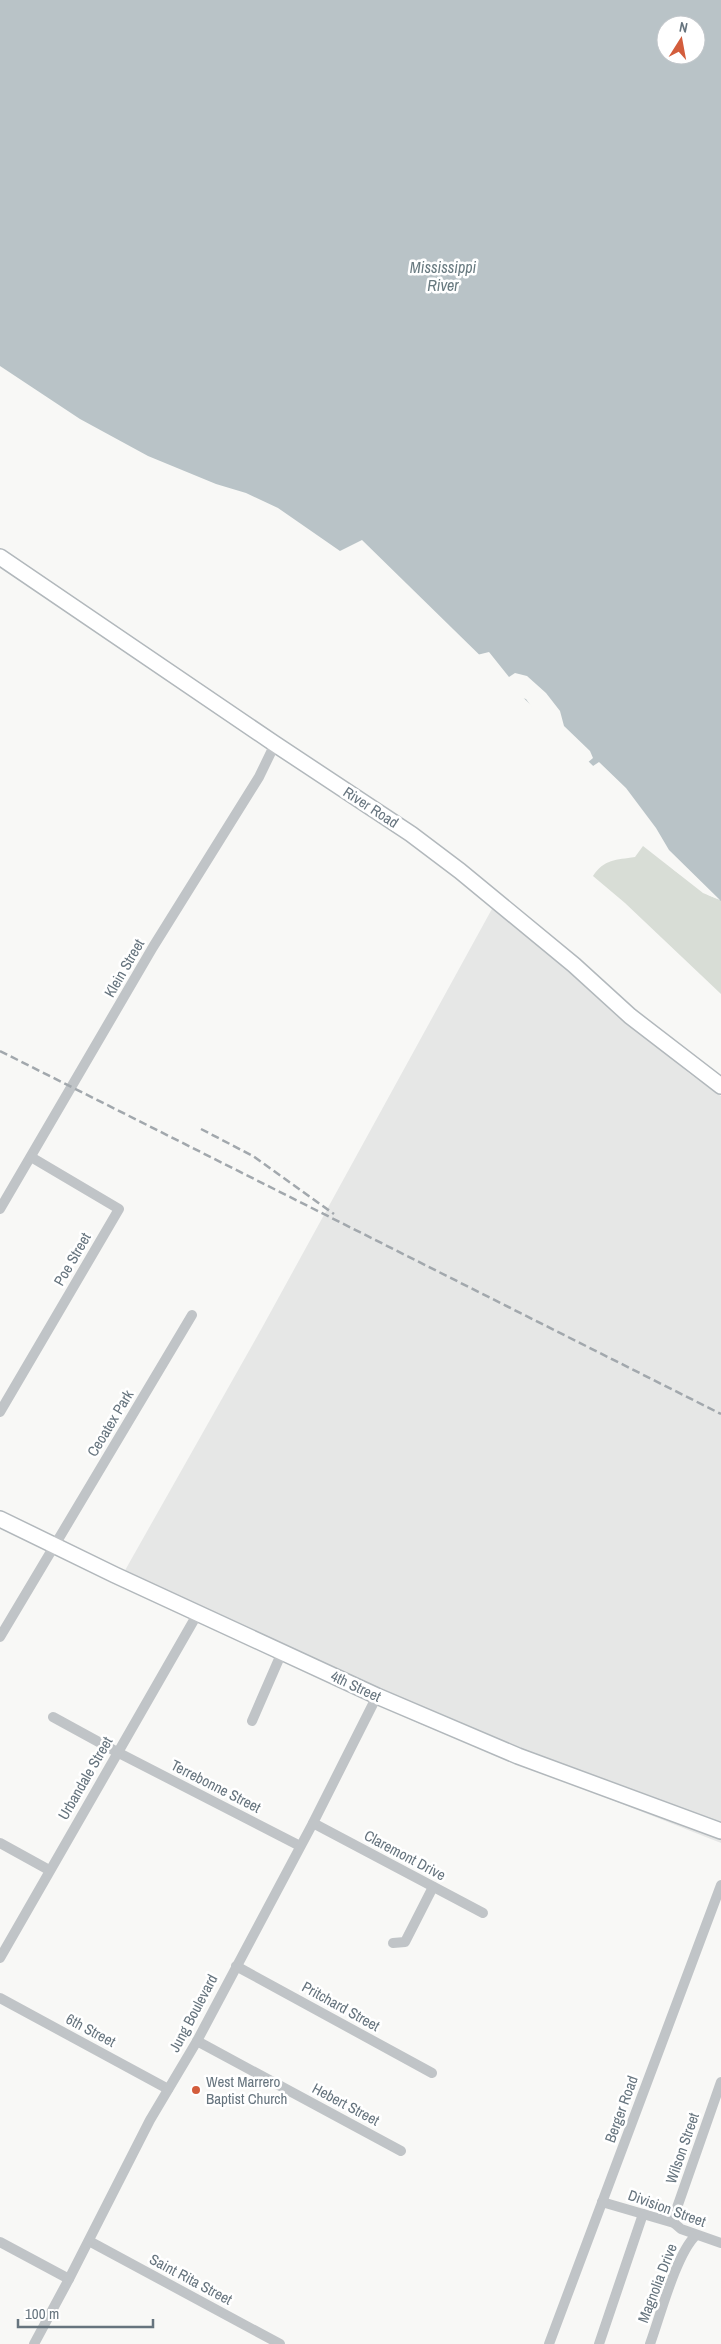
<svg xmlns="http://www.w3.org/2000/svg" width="721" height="2344" font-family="'Archivo Narrow',sans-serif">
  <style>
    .built { fill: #e6e7e6 }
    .green { fill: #d8ddd6 }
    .water { fill: #b9c3c7; fill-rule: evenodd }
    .pier { fill: #f8f8f6 }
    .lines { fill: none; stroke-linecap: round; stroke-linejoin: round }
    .secondary-casing { stroke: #b2b8bc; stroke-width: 18 }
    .street { stroke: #c0c4c7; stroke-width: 10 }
    .secondary { stroke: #fff; stroke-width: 15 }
    .rail { stroke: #a2a8ad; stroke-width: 2.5; stroke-dasharray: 8 4; stroke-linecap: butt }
    .poi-dot { fill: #d35d3c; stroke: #fff; stroke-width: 2 }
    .labels { text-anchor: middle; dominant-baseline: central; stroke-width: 5; stroke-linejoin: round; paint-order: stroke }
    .street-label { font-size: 15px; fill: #66747e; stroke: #fff }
    .poi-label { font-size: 15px; fill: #66747e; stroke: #fff; text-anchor: start }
    .water-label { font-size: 16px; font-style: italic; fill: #67797f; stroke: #fff }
  </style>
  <rect width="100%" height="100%" fill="#f8f8f6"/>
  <path class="built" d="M493 907 690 1074 721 1096V1843L420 1724 119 1581 263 1326Z"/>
  <path class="green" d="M643 846 703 893 720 900 721 897V994L625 903 593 876C604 859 616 860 635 857Z"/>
  <path class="water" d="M0 0H721V901L677 871 631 803 362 540 340 551 278 508 246 493 216 484 148 456 80 419 0 366ZM666 25H696V55H666Z"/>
  <g class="pier">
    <path d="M489 652 509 677 515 673 527 676 546 693 560 711 564 726 590 751 593 758 586 764 540 719 526 699 518 697 477 655Z"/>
    <path d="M599 762 626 788 656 828 669 850 720 900 708 895 674 870 646 834 629 804 590 768Z"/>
  </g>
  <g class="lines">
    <defs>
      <g id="secondary">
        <path d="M0 557 275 744 411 834 460 871 574 965 630 1016 721 1086"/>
        <path d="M0 1519 115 1575 377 1696 518 1756 721 1831"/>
      </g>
    </defs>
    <use href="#secondary" class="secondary-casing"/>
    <g class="street">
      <path d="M0 1209 153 947 259 777 275 744"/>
      <path d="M0 1412 119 1209 31 1157"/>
      <path d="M0 1637 192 1315"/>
      <path d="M53 1717 117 1752 300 1846"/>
      <path d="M252 1721 282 1652"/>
      <path d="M313 1823 483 1913"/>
      <path d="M0 1843 49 1870"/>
      <path d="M393 1943 405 1942 433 1887"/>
      <path d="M0 1958 198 1613"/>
      <path d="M236 1966 432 2073"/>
      <path d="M0 1998 168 2089"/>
      <path d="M197 2041 401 2151"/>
      <path d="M602 2202 674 2223 681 2229 721 2243"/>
      <path d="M674 2223 673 2219 721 2082"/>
      <path d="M89 2241 280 2344"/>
      <path d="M0 2242 69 2279"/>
      <path d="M34 2344 69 2279 150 2120 197 2041 313 1823 377 1696"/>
      <path d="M549 2344 721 1885"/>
      <path d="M599 2344 643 2214"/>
      <path d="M650 2344C660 2317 676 2254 696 2235"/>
    </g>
    <use href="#secondary" class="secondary"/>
    <g class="rail">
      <path d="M0 1051 721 1414"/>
      <path d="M201 1129 253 1156 334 1214"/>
    </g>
  </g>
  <circle class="poi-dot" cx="196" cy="2090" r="5"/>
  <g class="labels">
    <g class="street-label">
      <text transform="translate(371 807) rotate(33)">River Road</text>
      <text transform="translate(124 968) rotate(-60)">Klein Street</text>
      <text transform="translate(72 1259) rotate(-60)">Poe Street</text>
      <text transform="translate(110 1423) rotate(-59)">Ceoatex Park</text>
      <text transform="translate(356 1686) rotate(25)">4th Street</text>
      <text transform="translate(85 1778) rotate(-60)">Urbandale Street</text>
      <text transform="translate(216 1786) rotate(27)">Terrebonne Street</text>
      <text transform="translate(405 1855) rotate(28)">Claremont Drive</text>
      <text transform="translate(341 2006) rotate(29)">Pritchard Street</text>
      <text transform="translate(193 2013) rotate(-62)">Jung Boulevard</text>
      <text transform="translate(91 2030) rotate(28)">6th Street</text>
      <text transform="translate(346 2104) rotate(28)">Hebert Street</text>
      <text transform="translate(621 2109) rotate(-70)">Berger Road</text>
      <text transform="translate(682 2148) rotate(-71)">Wilson Street</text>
      <text transform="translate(667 2208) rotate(20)">Division Street</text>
      <text transform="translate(191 2279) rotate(28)">Saint Rita Street</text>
      <text transform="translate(657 2283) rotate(-69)">Magnolia Drive</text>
    </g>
    <g class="poi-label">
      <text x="206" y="2081">West Marrero<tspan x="206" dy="17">Baptist Church</tspan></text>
    </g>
    <g class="water-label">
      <text x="443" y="267">Mississippi<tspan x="443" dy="18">River</tspan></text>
    </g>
  </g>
  <g transform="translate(681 40) rotate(11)"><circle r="24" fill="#ffffff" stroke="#c2c7cb"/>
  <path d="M0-4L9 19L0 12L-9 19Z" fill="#d35d3c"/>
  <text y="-8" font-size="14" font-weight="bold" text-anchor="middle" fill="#66747e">N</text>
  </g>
  <path d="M18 2319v8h135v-8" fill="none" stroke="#66747e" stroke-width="2.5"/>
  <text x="25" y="2319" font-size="15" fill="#66747e" stroke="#ffffff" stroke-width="4" paint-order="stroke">100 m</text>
</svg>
